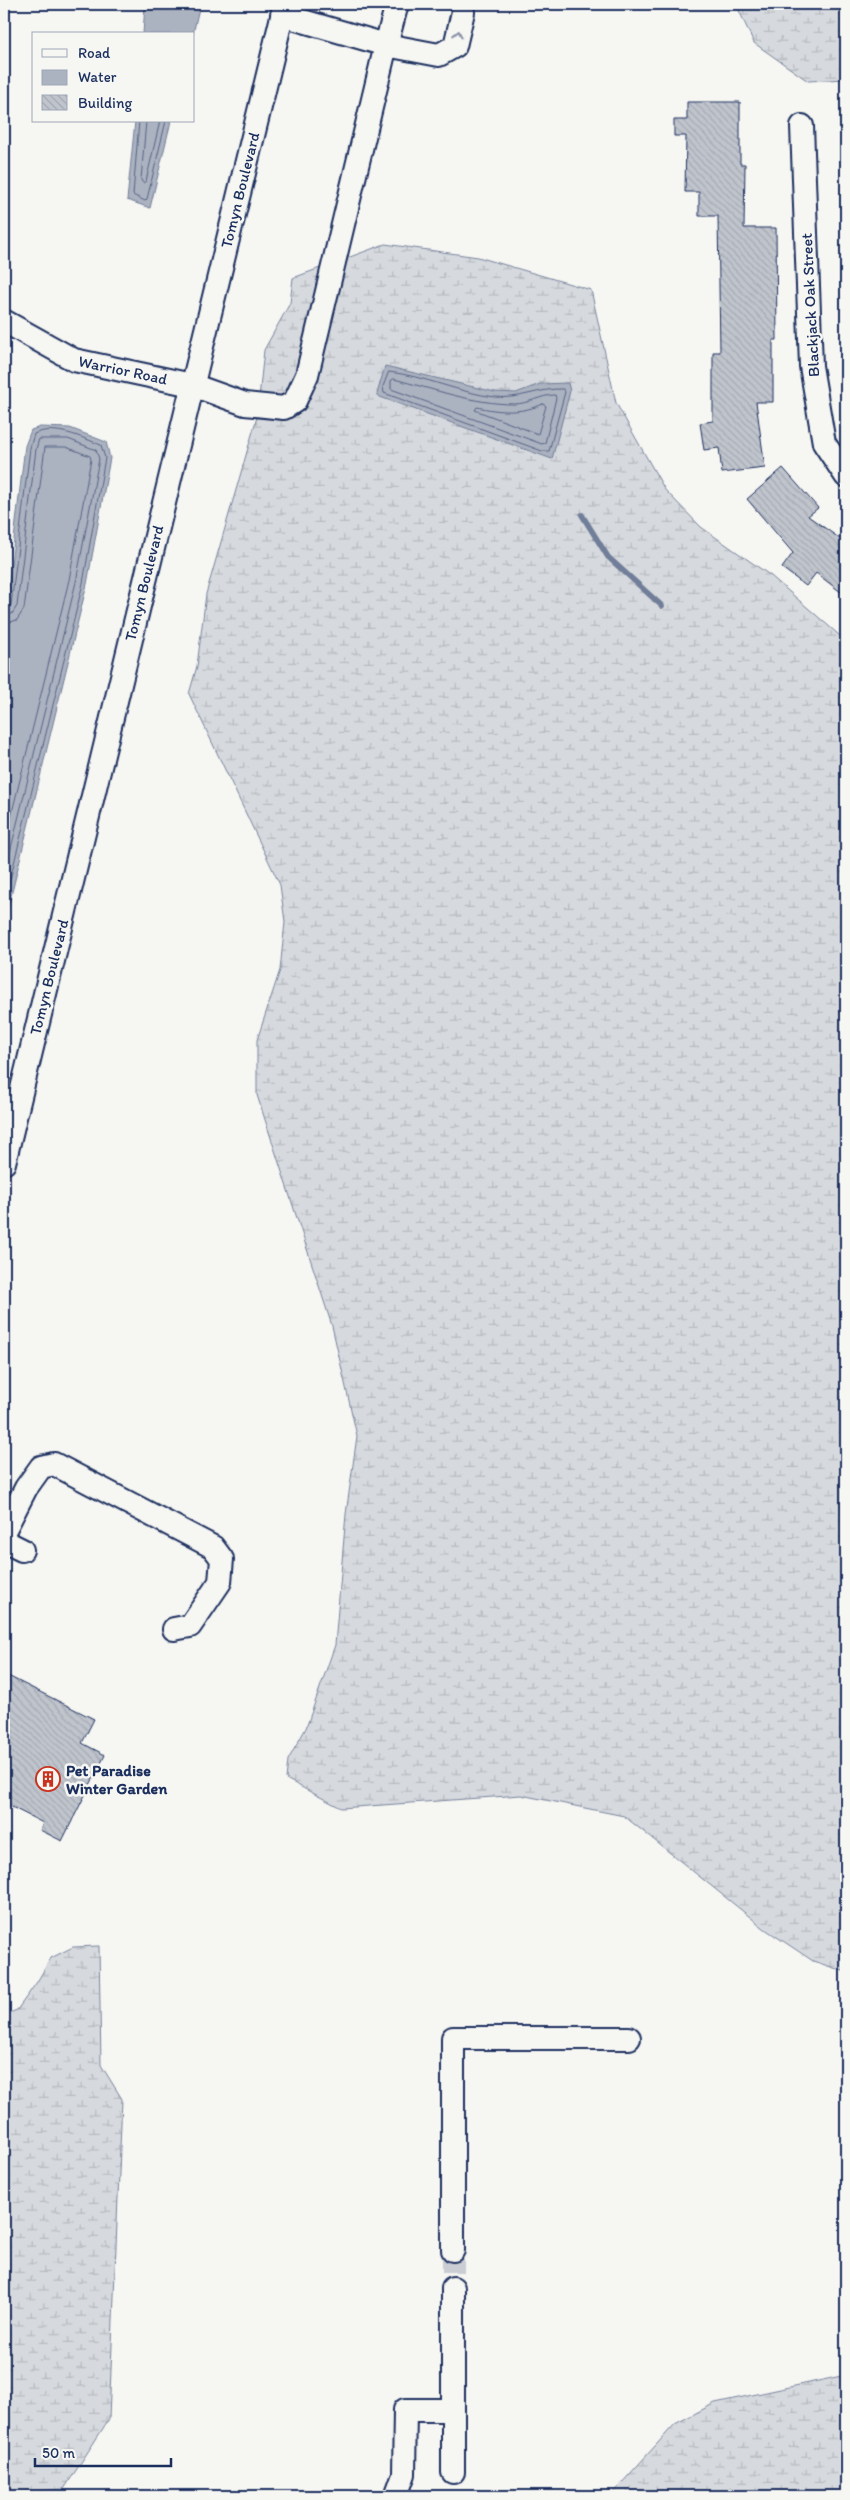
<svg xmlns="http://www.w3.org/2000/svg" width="850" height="2500" font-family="Itim,sans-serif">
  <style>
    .wetland { fill: url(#wetland-marsh); stroke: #78849e }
    .water { fill: #abb2c0; stroke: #717e99 }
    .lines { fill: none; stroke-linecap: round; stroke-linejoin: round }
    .shore { stroke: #556385; stroke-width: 1 }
    .stream { stroke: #717e99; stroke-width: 5.5 }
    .building { fill: url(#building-back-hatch); stroke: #1b2f5e }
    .minor-tunnel { stroke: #caced4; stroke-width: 22; stroke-dasharray: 22 11; stroke-linecap: butt }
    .minor-casing { stroke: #1b2f5e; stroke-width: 26 }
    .minor { stroke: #f6f6f2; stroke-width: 22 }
    .oneway { stroke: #8892a8 }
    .labels { text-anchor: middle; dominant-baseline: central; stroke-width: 5; stroke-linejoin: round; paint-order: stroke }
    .street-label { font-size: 16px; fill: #1b2f5e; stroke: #f6f6f2 }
    .poi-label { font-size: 16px; font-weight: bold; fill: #1b2f5e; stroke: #f6f6f2; text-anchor: start }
  </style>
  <defs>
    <pattern id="wetland-marsh" width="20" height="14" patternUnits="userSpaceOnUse" patternTransform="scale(1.25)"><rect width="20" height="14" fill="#d6d9dd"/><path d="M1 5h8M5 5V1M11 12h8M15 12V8" fill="none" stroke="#b7bbc0"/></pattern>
    <pattern id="building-back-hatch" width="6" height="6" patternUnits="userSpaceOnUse" patternTransform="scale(1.25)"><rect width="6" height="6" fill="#c0c4cd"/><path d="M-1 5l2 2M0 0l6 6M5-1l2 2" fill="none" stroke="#a4a9b2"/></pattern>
  </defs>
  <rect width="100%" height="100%" fill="#f6f6f2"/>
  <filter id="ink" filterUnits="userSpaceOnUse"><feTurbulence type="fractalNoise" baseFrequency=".02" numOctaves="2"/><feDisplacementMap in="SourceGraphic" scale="10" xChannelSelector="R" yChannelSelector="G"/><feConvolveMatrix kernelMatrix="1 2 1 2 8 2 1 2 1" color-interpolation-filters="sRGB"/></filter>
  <g filter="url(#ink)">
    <g class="wetland">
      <path d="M736 4H846V79L808 81 754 43Z"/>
      <path d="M385 244 478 257 591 290 616 403 665 490 701 527 771 576 846 641V1972L813 1961 765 1929 624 1816 521 1795 341 1808 286 1779 288 1760 306 1728 335 1645 346 1514 357 1436 332 1326 257 1095V1040L280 970 285 922 280 885 189 694 197 666 206 594 257 417 264 350 290 303 293 278Z"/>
      <path d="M99 1946 101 2065 122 2099 109 2419 64 2489 4 2493V2015L17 2010 37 1982 51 1958 73 1947Z"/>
      <path d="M846 2375V2496H610L675 2424 715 2403Z"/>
    </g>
    <g class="water">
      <path d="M145 4H200L193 34H143Z"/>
      <path d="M135 121H171L150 208 127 200Z"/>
      <path d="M385 366 495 392 516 393 540 384 568 383 570 391 552 459 380 397 377 394Z"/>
      <path d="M40 427 70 428 106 442 110 458 87 584 4 925V624L25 446 31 430Z"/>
    </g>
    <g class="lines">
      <g class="shore">
        <path d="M139 121 133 195 145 201 147 199 166 121"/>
        <path d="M146 121 141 180 143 183 146 181 160 121"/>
        <path d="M389 372C425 376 459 393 495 397 519 400 539 388 563 389L565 392 549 451H542L384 393 383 387Z"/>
        <path d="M394 379C433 389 474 404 514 404 529 404 540 395 555 395L556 398 545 443 542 444 391 389V381Z"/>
        <path d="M543 404 546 406 538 434 475 410 477 407C500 412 521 414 543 404Z"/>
        <path d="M4 610 9 609 11 605 30 448 34 434C54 424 83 438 101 445L105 458 83 583 4 904"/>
        <path d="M4 616 12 614 17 606 36 449 39 439H68L96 450 99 459 76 582 4 877"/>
        <path d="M4 624 17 620 24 609 45 447H66L90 456 91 459 69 580 4 845"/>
      </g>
      <path class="stream" d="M582 515 608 557 662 606"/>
    </g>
    <g class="building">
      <path d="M687 102H740V164H745L744 228H776L777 340H773V402H756L765 468 722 473 719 448 704 450 700 423 713 421V352H720L718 216H699V192H685L686 136H674V120H687Z"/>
      <path d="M783 468 818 508 808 516 846 543V596L816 573 806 586 782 568 793 553 747 499Z"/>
      <path d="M4 1674 94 1719 82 1743 105 1755 62 1841 40 1830 43 1823 4 1803Z"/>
    </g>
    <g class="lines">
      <path class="minor-tunnel" d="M453 2250V2288"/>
      <defs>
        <g id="minor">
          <path d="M282 15 386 45 397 4"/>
          <path d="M802 126 811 366 824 443 846 476"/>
          <path d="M4 321 74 360 192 385 245 404 284 408 295 401 307 375 386 45 439 55 455 46 463 12 461 4"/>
          <path d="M4 1163 285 4"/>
          <path d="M4 1531 26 1488 41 1467 54 1464 213 1547 222 1559 220 1582 190 1626 174 1629"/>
          <path d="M4 1541 22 1550"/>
          <path d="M453 2250V2038H629"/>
          <path d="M453 2288V2472"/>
          <path d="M396 2496 404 2474 405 2410H453"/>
        </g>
      </defs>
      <use href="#minor" class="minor-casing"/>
      <use href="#minor" class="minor"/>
    </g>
    <defs><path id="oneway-chevron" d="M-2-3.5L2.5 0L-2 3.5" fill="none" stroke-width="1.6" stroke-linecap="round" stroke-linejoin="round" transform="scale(1.25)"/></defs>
    <use class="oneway" href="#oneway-chevron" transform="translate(458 34) rotate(-76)"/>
  </g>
  <defs>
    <symbol id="building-ring" viewBox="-11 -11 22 22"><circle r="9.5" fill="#f6f6f2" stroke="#c8321e" stroke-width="1.5"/><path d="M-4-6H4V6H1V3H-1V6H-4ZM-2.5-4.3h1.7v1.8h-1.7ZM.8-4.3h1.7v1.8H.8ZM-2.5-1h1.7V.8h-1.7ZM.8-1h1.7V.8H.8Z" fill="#c8321e"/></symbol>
  </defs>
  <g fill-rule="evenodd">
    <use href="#building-ring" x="34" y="1765" width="28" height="28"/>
  </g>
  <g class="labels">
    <g class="street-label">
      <text transform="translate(240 190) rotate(-76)">Tomyn Boulevard</text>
      <text transform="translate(810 305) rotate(-93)">Blackjack Oak Street</text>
      <text transform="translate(123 370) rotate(12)">Warrior Road</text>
      <text transform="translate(144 583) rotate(-76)">Tomyn Boulevard</text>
      <text transform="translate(49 977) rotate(-76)">Tomyn Boulevard</text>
    </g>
    <g class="poi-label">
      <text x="66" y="1770">Pet Paradise<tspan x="66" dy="18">Winter Garden</tspan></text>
    </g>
  </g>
  <rect width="850" height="2500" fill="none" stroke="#f6f6f2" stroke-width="20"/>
  <rect x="10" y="10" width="830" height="2480" fill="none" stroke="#1b2f5e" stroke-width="2" filter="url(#ink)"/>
  <rect x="32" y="32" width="162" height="90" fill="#f6f6f2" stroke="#9ea6b7"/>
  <rect x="42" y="49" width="25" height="8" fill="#f6f6f2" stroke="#9ea6b7"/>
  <text x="78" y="58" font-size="15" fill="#1b2f5e">Road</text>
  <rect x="42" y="70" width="25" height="15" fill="#abb2c0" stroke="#9ea6b7"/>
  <text x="78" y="82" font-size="15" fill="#1b2f5e">Water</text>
  <rect x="42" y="95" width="25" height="15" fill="url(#building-back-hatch)" stroke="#9ea6b7"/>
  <text x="78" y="108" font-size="15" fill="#1b2f5e">Building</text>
  <path d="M35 2458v8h136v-8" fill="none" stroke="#1b2f5e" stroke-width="2.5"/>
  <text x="42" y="2458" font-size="15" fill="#1b2f5e" stroke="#f6f6f2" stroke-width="4" paint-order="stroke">50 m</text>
</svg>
